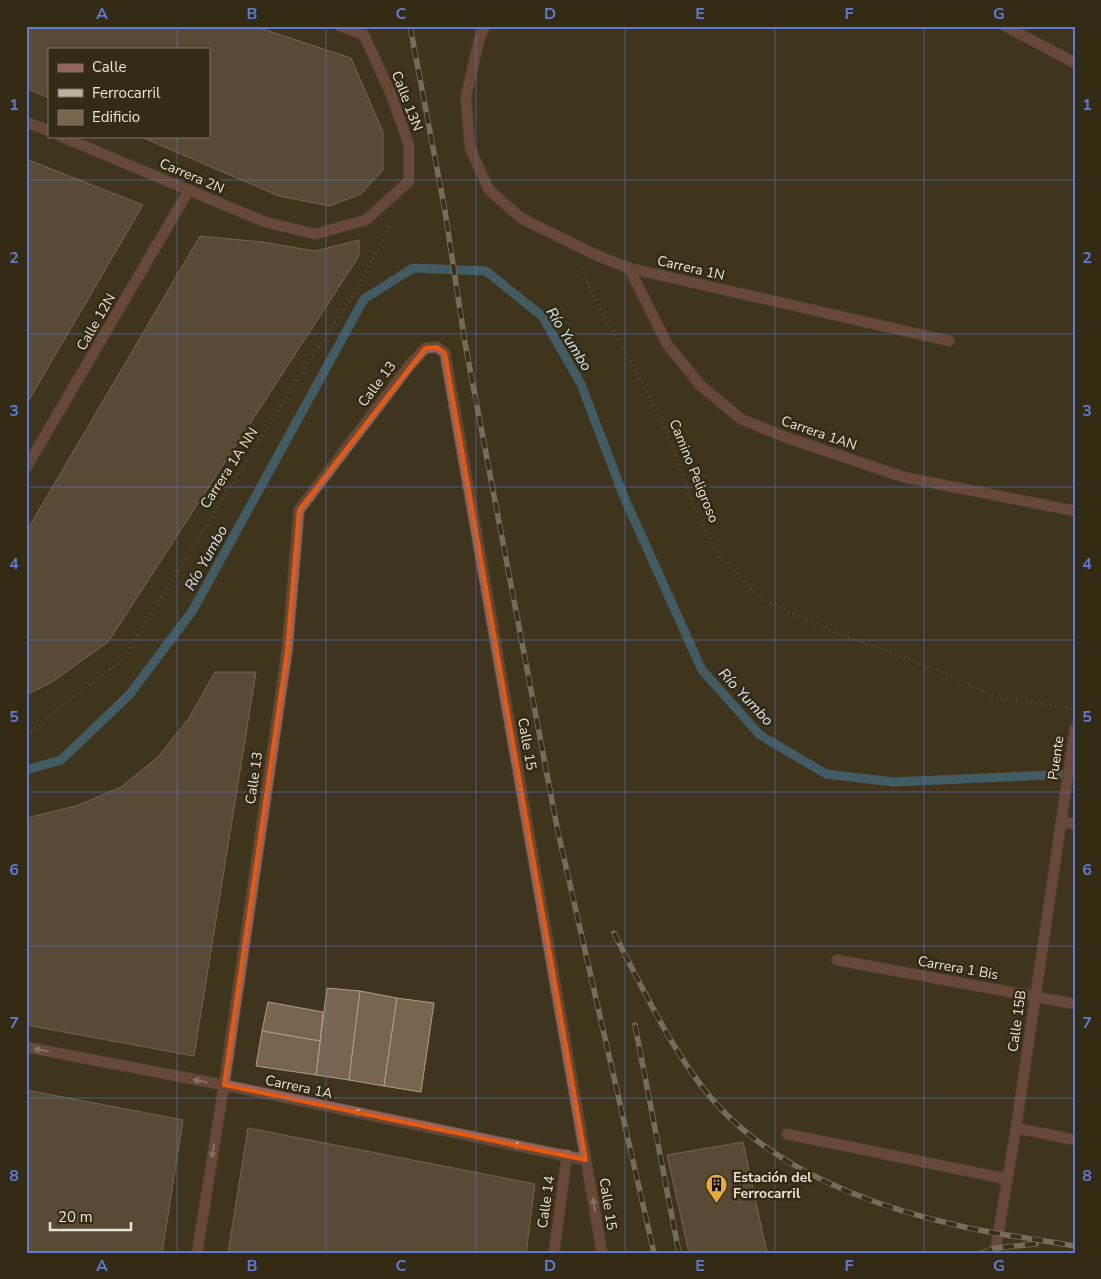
<svg xmlns="http://www.w3.org/2000/svg" width="1101" height="1279" font-family="'Nunito Sans',sans-serif">
  <style>
    .lines { fill: none; stroke-linecap: round; stroke-linejoin: round }
    .stream { stroke: #448cb9; stroke-width: 9 }
    .building { fill: #776550; stroke: #b19e88 }
    .service-casing { stroke: #5a513b; stroke-width: 12 }
    .minor-casing { stroke: #5a513b; stroke-width: 12 }
    .tertiary-casing { stroke: #5a513b; stroke-width: 12 }
    .path { stroke: #746b57; stroke-width: 3; stroke-dasharray: 1 4; stroke-linecap: butt }
    .service { stroke: #99635b; stroke-width: 10 }
    .minor { stroke: #99635b; stroke-width: 10 }
    .tertiary { stroke: #99635b; stroke-width: 10 }
    .rail-casing { stroke: #b9b2a1; stroke-width: 5.5 }
    .rail { stroke: #342b14; stroke-width: 4; stroke-dasharray: 11; stroke-linecap: butt }
    .oneway { fill: #d1bdb0 }
    .marked { fill: none; stroke: #e8590c; stroke-width: 4; stroke-linejoin: round }
    .grid { fill: none; stroke: #5a7bd7; stroke-width: 1; stroke-opacity: 0.55 }
    .labels { text-anchor: middle; dominant-baseline: central; stroke-width: 5; stroke-linejoin: round; paint-order: stroke }
    .street-label { font-size: 14px; fill: #e9e3d5; stroke: #342b14 }
    .poi-label { font-size: 14px; font-weight: bold; fill: #e9e3d5; stroke: #342b14; text-anchor: start }
    .water-label { font-size: 15px; font-style: italic; fill: #d3e5f1; stroke: #342b14 }
    .neatline { fill: none; stroke: #5a7bd7; stroke-width: 2 }
    .grid-label { font-size: 16px; text-anchor: middle; font-weight: bold; fill: #5a7bd7 }
  </style>
  <rect width="100%" height="100%" fill="#3f351e"/>
  <g class="lines">
    <path class="stream" d="M26 770 61 760 129 695 193 610 364 299 413 268 486 271 542 316 581 384 624 497 702 670 760 735 826 774 893 782 1075 774"/>
  </g>
  <g class="building">
    <path d="M26 26H253L351 58 383 132V170L361 194 330 206 279 196 139 136H209V49H49V98L26 88Z"/>
    <path d="M26 159 143 205 26 405Z"/>
    <path d="M200 236 262 242 315 251 359 240V256L108 642 52 682 26 695V532Z"/>
    <path d="M215 672H256L194 1056 26 1025V818L76 806 121 787 158 757 189 718Z"/>
    <path d="M327 988 360 991 349 1080 316 1075Z"/>
    <path d="M360 991 397 998 384 1086 349 1080Z"/>
    <path d="M397 998 434 1003 421 1092 384 1086Z"/>
    <path d="M268 1002 323 1012 320 1041 262 1031Z"/>
    <path d="M262 1031 320 1041 316 1075 256 1066Z"/>
    <path d="M26 1090 183 1120 162 1253H26Z"/>
    <path d="M248 1128 535 1184 526 1253H228Z"/>
    <path d="M743 1142 767 1253H689L667 1155Z"/>
  </g>
  <g class="lines">
    <defs>
      <path id="service" d="M315 234 366 220 409 181V145L390 92 364 35"/>
      <g id="minor">
        <path d="M340 26 364 35"/>
        <path d="M485 26 479 40 466 97 470 148 489 190 521 218 598 256 629 268 949 341"/>
        <path d="M1005 26 1075 63"/>
        <path d="M26 122 49 131"/>
        <path d="M60 136 265 222 315 234"/>
        <path d="M629 268 667 344 701 386 741 419 788 438 903 477 1075 511"/>
        <path d="M26 468 189 190"/>
        <path d="M1061 822 1075 824"/>
        <path d="M837 960 1075 1004"/>
        <path d="M1016 1128 1075 1140"/>
        <path d="M787 1134 1007 1179"/>
        <path d="M197 1253 224 1085 287 651 299 510 409 366 425 348 437 347 445 353 586 1160"/>
        <path d="M554 1253 567 1155"/>
        <path d="M995 1253 1016 1128 1075 728"/>
      </g>
      <path id="tertiary" d="M26 1047 224 1085 586 1160 602 1253"/>
    </defs>
    <use href="#service" class="service-casing"/>
    <use href="#minor" class="minor-casing"/>
    <use href="#tertiary" class="tertiary-casing"/>
    <g class="path">
      <path d="M581 268 598 306 630 361 662 420 694 508 720 557 760 598 835 632 934 669 996 697 1072 709"/>
      <path d="M26 732 33 731 61 707 123 659 298 378 356 290 392 223"/>
    </g>
    <use href="#service" class="service"/>
    <use href="#minor" class="minor"/>
    <use href="#tertiary" class="tertiary"/>
    <defs>
      <g id="rail">
        <path d="M410 26 445 211 465 343 558 832 654 1253"/>
        <path d="M614 933C644 991 679 1067 725 1113 787 1175 875 1207 960 1226 998 1235 1036 1239 1075 1246"/>
        <path d="M635 1025 679 1253"/>
        <path d="M982 1253 995 1248 1036 1244"/>
      </g>
    </defs>
    <use href="#rail" class="rail-casing"/>
    <use href="#rail" class="rail"/>
  </g>
  <defs><path id="oneway-solid" d="M-6-.8H1V-3.2L6.5 0L1 3.2V.8H-6Z" transform="scale(1.25)"/></defs>
  <g class="oneway">
    <use href="#oneway-solid" transform="translate(41 1050) rotate(-169)"/>
    <use href="#oneway-solid" transform="translate(200 1081) rotate(-169)"/>
    <use href="#oneway-solid" transform="translate(360 1113) rotate(-168)"/>
    <use href="#oneway-solid" transform="translate(519 1146) rotate(-168)"/>
    <use href="#oneway-solid" transform="translate(213 1151) rotate(99)"/>
    <use href="#oneway-solid" transform="translate(594 1205) rotate(-99)"/>
  </g>
  <path d="M0 0H1101V1279H0ZM437 347 445 353 586 1160 224 1085 287 651 299 510 425 348Z" fill="#3f351e" fill-opacity=".55" fill-rule="evenodd"/>
  <path class="marked" d="M437 347 445 353 586 1160 224 1085 287 651 299 510 425 348Z"/>
  <path class="grid" d="M177 26V49M326 26V1253M476 26V1253M625 26V1253M775 26V1253M924 26V1253M177 136V1253M26 180H1075M26 334H1075M26 487H1075M26 640H1075M26 792H1075M26 946H1075M26 1098H1075"/>
  <defs>
    <symbol id="building-pin" viewBox="-11 -11 22 30"><path d="M0 17L-7.5 6A9.5 9.5 0 1 1 7.5 6Z" fill="#e8ab37" stroke="#342b14"/><path d="M-4-6H4V6H1V3H-1V6H-4ZM-2.5-4.3h1.7v1.8h-1.7ZM.8-4.3h1.7v1.8H.8ZM-2.5-1h1.7V.8h-1.7ZM.8-1h1.7V.8H.8Z" fill="#111"/></symbol>
  </defs>
  <g fill-rule="evenodd">
    <use href="#building-pin" x="704" y="1172" width="25" height="34"/>
  </g>
  <g class="labels">
    <g class="street-label">
      <text transform="translate(407 101) rotate(69)">Calle 13N</text>
      <text transform="translate(192 176) rotate(23)">Carrera 2N</text>
      <text transform="translate(691 268) rotate(13)">Carrera 1N</text>
      <text transform="translate(96 322) rotate(-60)">Calle 12N</text>
      <text transform="translate(377 384) rotate(-53)">Calle 13</text>
      <text transform="translate(819 433) rotate(19)">Carrera 1AN</text>
      <text transform="translate(229 468) rotate(-57)">Carrera 1A NN</text>
      <text transform="translate(694 471) rotate(68)">Camino Peligroso</text>
      <text transform="translate(527 744) rotate(80)">Calle 15</text>
      <text transform="translate(1056 758) rotate(-82)">Puente</text>
      <text transform="translate(254 778) rotate(-82)">Calle 13</text>
      <text transform="translate(958 968) rotate(10)">Carrera 1 Bis</text>
      <text transform="translate(1017 1021) rotate(-82)">Calle 15B</text>
      <text transform="translate(299 1087) rotate(12)">Carrera 1A</text>
      <text transform="translate(546 1202) rotate(-82)">Calle 14</text>
      <text transform="translate(608 1204) rotate(81)">Calle 15</text>
    </g>
    <g class="poi-label">
      <text x="733" y="1177">Estación del<tspan x="733" dy="16">Ferrocarril</tspan></text>
    </g>
    <g class="water-label">
      <text transform="translate(569 339) rotate(58)">Río Yumbo</text>
      <text transform="translate(206 558) rotate(-61)">Río Yumbo</text>
      <text transform="translate(746 697) rotate(47)">Río Yumbo</text>
    </g>
  </g>
  <rect width="1101" height="1279" fill="none" stroke="#342b14" stroke-width="55"/>
  <rect x="48" y="48" width="162" height="90" fill="#342b14" stroke="#7c7561"/>
  <rect x="58" y="64" width="25" height="8" fill="#99635b" stroke="#7c7561"/>
  <text x="92" y="72" font-size="15" fill="#e9e3d5">Calle</text>
  <rect x="58" y="89" width="25" height="8" fill="#b9b2a1" stroke="#7c7561"/>
  <text x="92" y="98" font-size="15" fill="#e9e3d5">Ferrocarril</text>
  <rect x="58" y="110" width="25" height="15" fill="#776550" stroke="#7c7561"/>
  <text x="92" y="122" font-size="15" fill="#e9e3d5">Edificio</text>
  <path d="M50 1222v8h81v-8" fill="none" stroke="#e9e3d5" stroke-width="2.5"/>
  <text x="58" y="1222" font-size="15" fill="#e9e3d5" stroke="#342b14" stroke-width="4" paint-order="stroke">20 m</text>
  <rect x="28" y="28" width="1046" height="1224" class="neatline"/>
  <g class="grid-label">
    <text x="102" y="19">A</text>
    <text x="252" y="19">B</text>
    <text x="401" y="19">C</text>
    <text x="550" y="19">D</text>
    <text x="700" y="19">E</text>
    <text x="849" y="19">F</text>
    <text x="999" y="19">G</text>
    <text x="14" y="110">1</text>
    <text x="1087" y="110">1</text>
    <text x="14" y="263">2</text>
    <text x="1087" y="263">2</text>
    <text x="14" y="416">3</text>
    <text x="1087" y="416">3</text>
    <text x="14" y="569">4</text>
    <text x="1087" y="569">4</text>
    <text x="14" y="722">5</text>
    <text x="1087" y="722">5</text>
    <text x="14" y="875">6</text>
    <text x="1087" y="875">6</text>
    <text x="14" y="1028">7</text>
    <text x="1087" y="1028">7</text>
    <text x="14" y="1181">8</text>
    <text x="1087" y="1181">8</text>
    <text x="102" y="1271">A</text>
    <text x="252" y="1271">B</text>
    <text x="401" y="1271">C</text>
    <text x="550" y="1271">D</text>
    <text x="700" y="1271">E</text>
    <text x="849" y="1271">F</text>
    <text x="999" y="1271">G</text>
  </g>
</svg>
